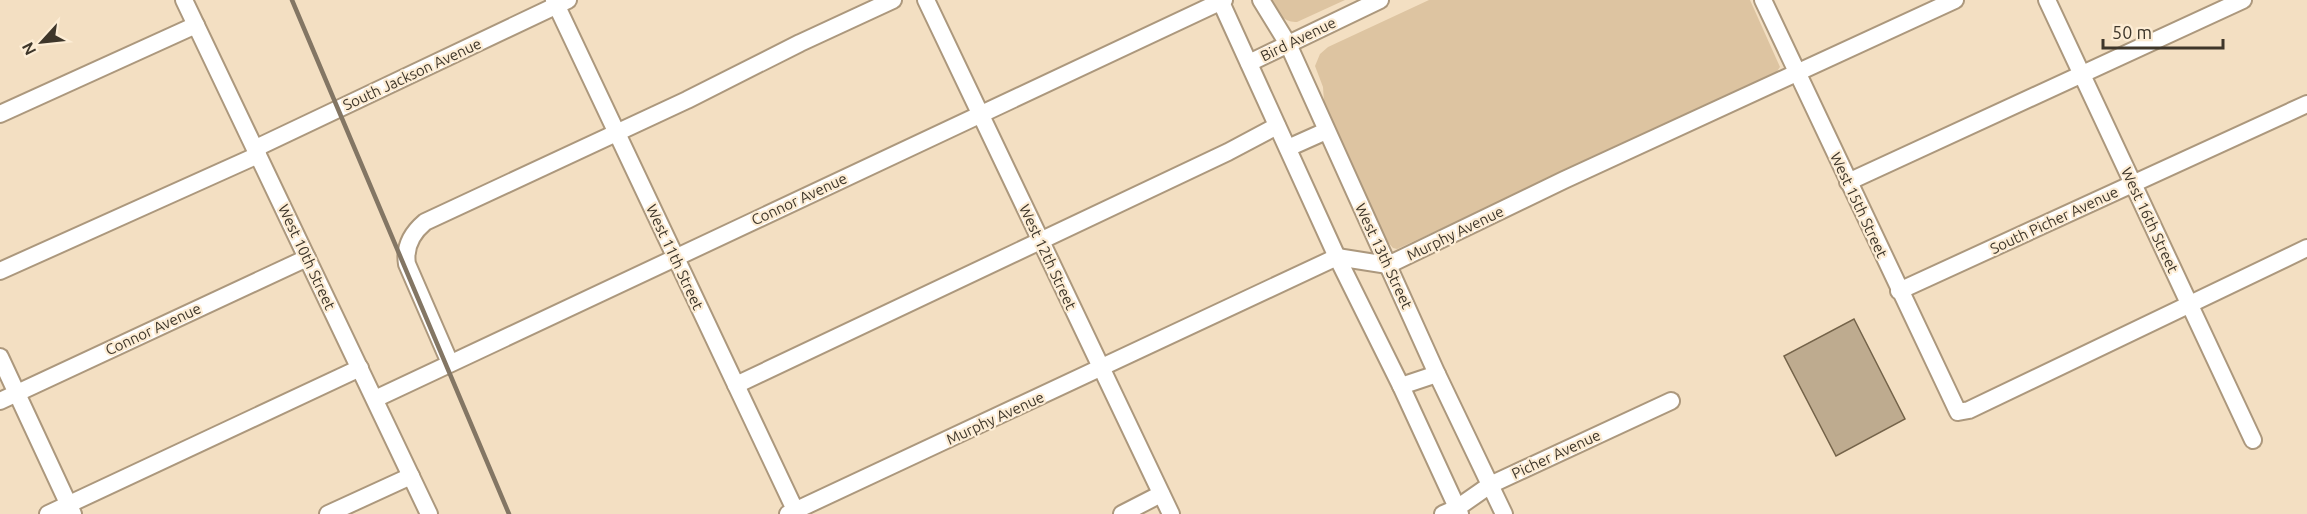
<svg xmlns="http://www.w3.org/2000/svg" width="2307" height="514" font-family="Ubuntu,sans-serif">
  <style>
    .green { fill: #ddc4a1 }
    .building { fill: #beab8f; stroke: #746349; stroke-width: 1.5 }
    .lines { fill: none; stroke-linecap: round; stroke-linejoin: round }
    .minor-casing { stroke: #ac987d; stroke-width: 20 }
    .minor { stroke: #fff; stroke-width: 16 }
    .rail { stroke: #837664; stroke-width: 4.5 }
    .labels { text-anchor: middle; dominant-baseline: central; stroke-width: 4.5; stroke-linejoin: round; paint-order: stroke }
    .street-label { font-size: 15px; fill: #3e362a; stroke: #fdedd5 }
  </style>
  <rect width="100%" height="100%" fill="#f3dfc2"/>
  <g class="green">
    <path d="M1269 0H1345L1297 22C1283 23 1276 11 1269 0Z"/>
    <path d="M1429 0H1750L1780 67 1773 77 1397 249 1393 248 1386 240 1325 116 1323 87 1315 66 1320 54 1328 47Z"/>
  </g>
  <path class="building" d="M1854 319 1905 419 1836 456 1784 356Z"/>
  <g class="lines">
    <defs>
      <g id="minor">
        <path d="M184 0 429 514"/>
        <path d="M554 0 797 514"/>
        <path d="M926 0 1171 514"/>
        <path d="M1220 0 1337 257 1401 386 1460 514"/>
        <path d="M1261 0 1288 44 1437 374 1504 514"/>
        <path d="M1763 0 1958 412 1969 410 2307 248"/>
        <path d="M2047 0 2253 440"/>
        <path d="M1249 63 1380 0"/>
        <path d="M0 114 196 25"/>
        <path d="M256 148 568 0"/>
        <path d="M1288 148 1326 131"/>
        <path d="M1848 182 2243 0"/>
        <path d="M0 271 258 155"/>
        <path d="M1899 291 2307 104"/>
        <path d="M0 357 73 514"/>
        <path d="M450 363 407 264C404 246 412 233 425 222L687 100 800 43 893 0"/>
        <path d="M736 385 1228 152 1277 126"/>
        <path d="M1401 386 1437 374"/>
        <path d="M375 399 1224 0"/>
        <path d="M0 401 307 258"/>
        <path d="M48 514 360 368"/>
        <path d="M328 514 411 476"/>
        <path d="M788 514 1337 257 1388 265 1564 180 1955 0"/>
        <path d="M1122 514 1161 494"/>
        <path d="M1443 514 1457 508 1490 485 1671 401"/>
      </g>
    </defs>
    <use href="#minor" class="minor-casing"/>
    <use href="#minor" class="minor"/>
    <path class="rail" d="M292 0 509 514"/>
  </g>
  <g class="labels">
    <g class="street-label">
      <text transform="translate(1298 39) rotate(-26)">Bird Avenue</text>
      <text transform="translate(412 74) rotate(-25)">South Jackson Avenue</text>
      <text transform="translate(799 199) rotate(-25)">Connor Avenue</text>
      <text transform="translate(1859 205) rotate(65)">West 15th Street</text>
      <text transform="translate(2054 220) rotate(-25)">South Picher Avenue</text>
      <text transform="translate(2150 220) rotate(65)">West 16th Street</text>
      <text transform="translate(1455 233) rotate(-26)">Murphy Avenue</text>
      <text transform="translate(1384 256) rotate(65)">West 13th Street</text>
      <text transform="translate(307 257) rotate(65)">West 10th Street</text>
      <text transform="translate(675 257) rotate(65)">West 11th Street</text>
      <text transform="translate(1048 257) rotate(65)">West 12th Street</text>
      <text transform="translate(153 329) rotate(-25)">Connor Avenue</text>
      <text transform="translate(995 418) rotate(-25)">Murphy Avenue</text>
      <text transform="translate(1556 454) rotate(-25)">Picher Avenue</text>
    </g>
  </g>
  <g transform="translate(42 42) rotate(243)" stroke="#fdedd5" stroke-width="4.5" paint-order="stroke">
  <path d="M0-4.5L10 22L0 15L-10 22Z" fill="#3e362a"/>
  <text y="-9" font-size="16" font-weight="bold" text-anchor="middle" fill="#3e362a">N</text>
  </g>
  <path d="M2103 39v9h120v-9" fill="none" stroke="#3e362a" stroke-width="3"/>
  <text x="2112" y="39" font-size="18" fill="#3e362a" stroke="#fdedd5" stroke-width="4.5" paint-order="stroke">50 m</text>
</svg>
